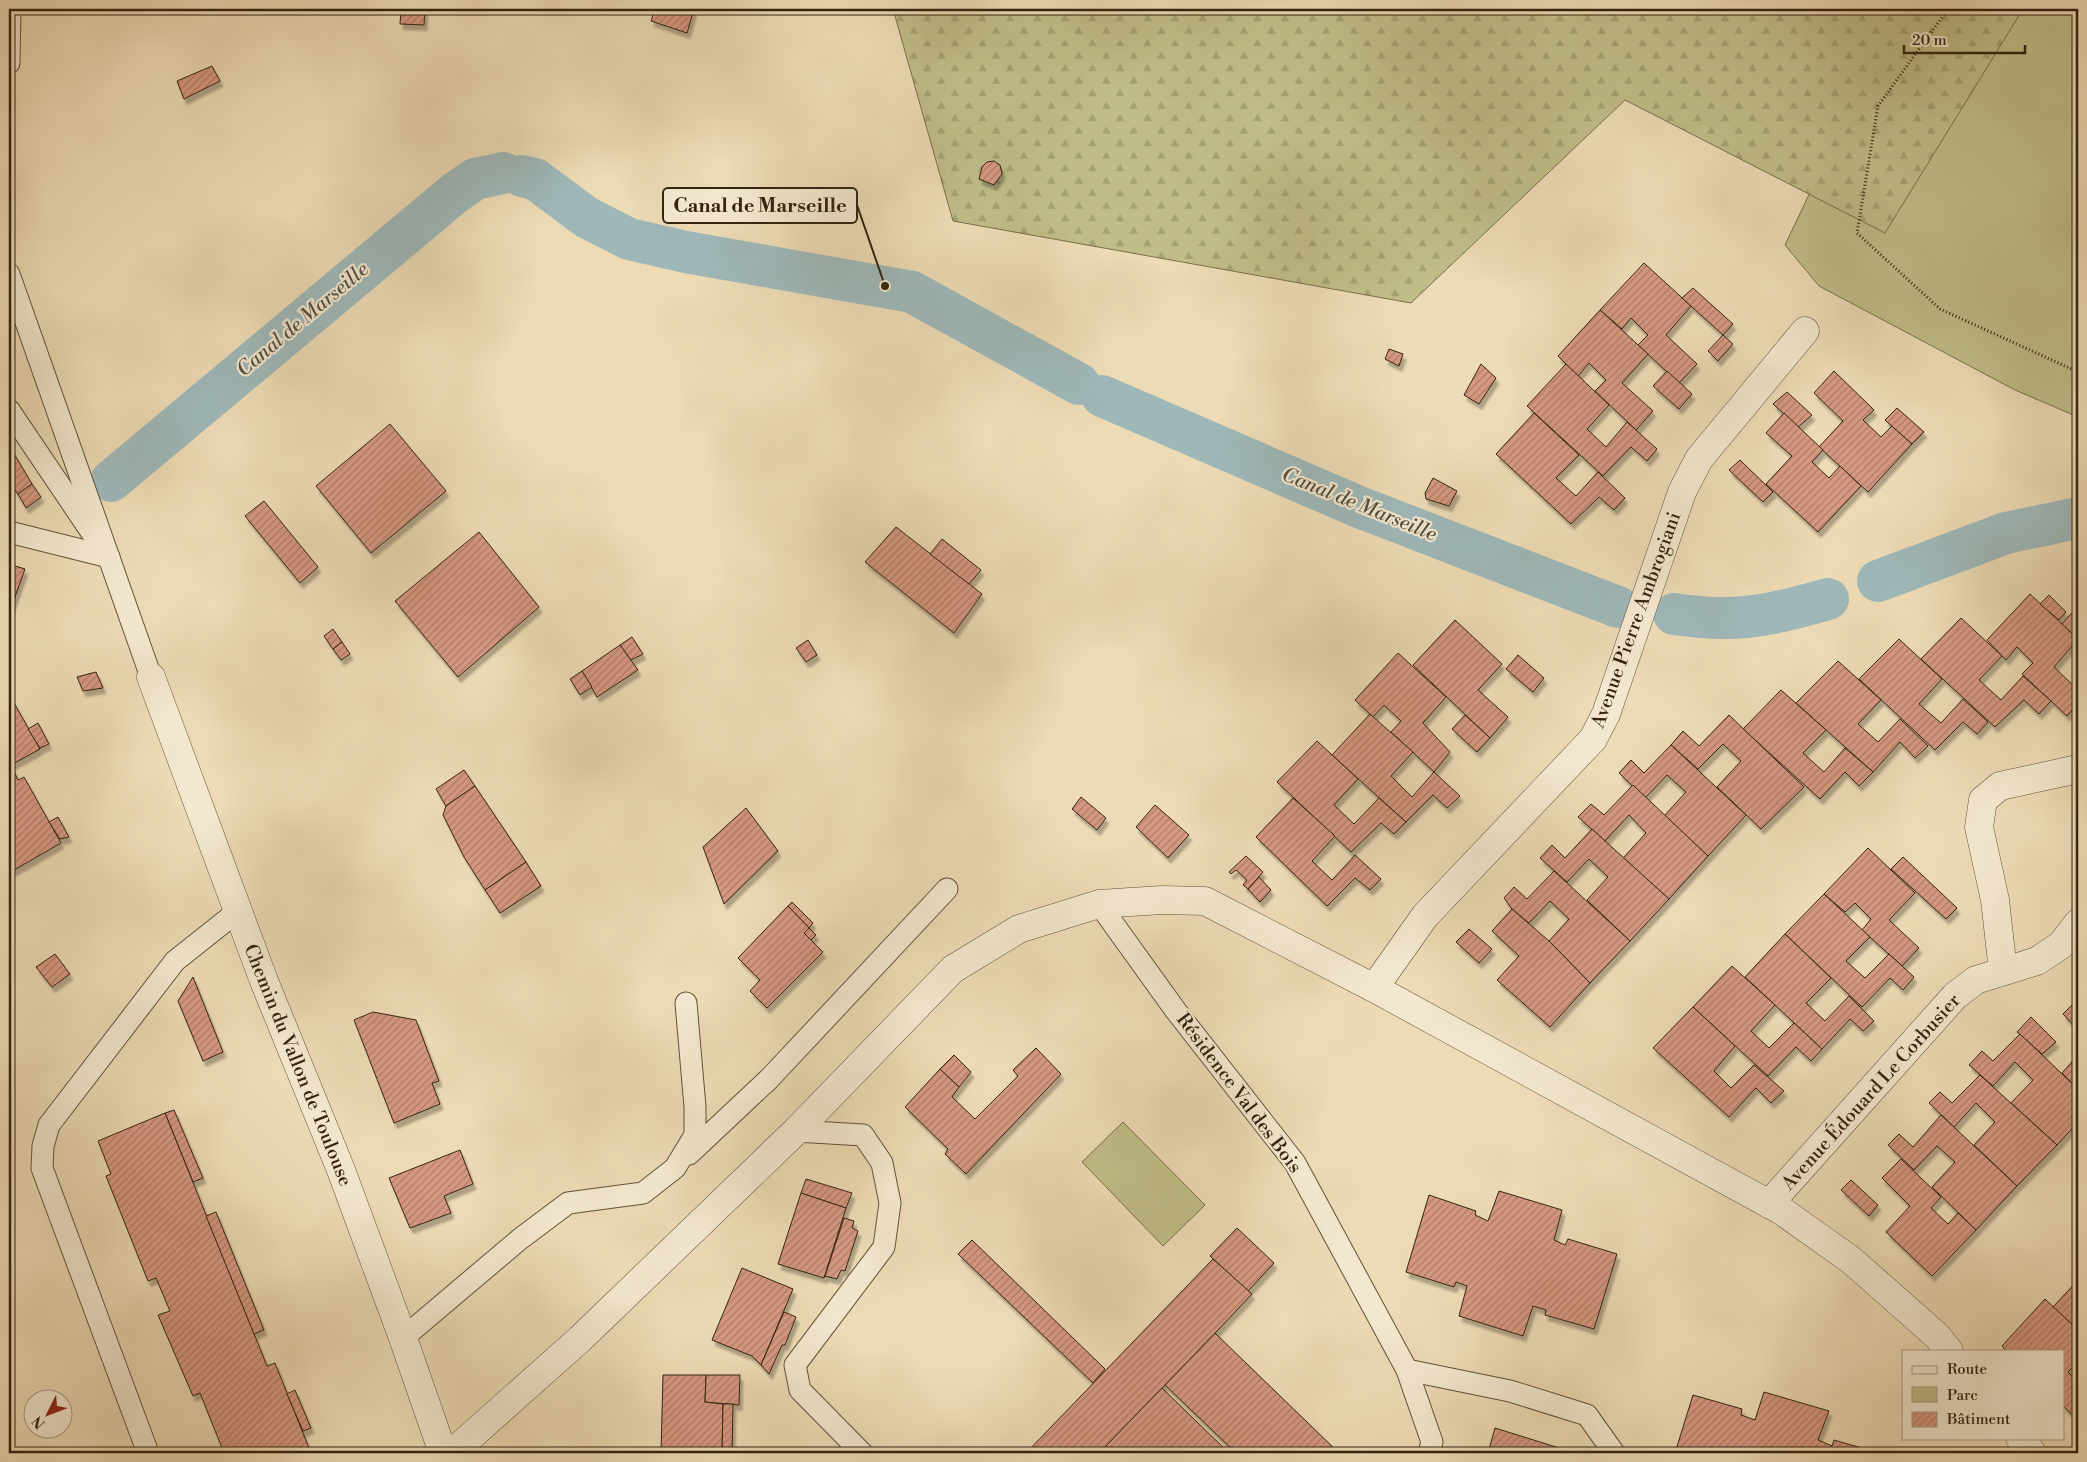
<svg xmlns="http://www.w3.org/2000/svg" width="2087" height="1462" font-family="'Libre Bodoni',serif">
  <style>
    .green { fill: #c0bd88; stroke: #7a704c }
    .forest { fill: url(#forest-firs); stroke: #7a704c }
    .lines { fill: none; stroke-linecap: round; stroke-linejoin: round }
    .canal { stroke: #9eb8b9; stroke-width: 42 }
    .building { fill: url(#building-hatch); stroke: #332310; filter: url(#shadow) }
    .service-casing { stroke: #625139; stroke-width: 23 }
    .minor-casing { stroke: #625139; stroke-width: 29 }
    .path { stroke: #332310; stroke-width: 3; stroke-dasharray: 1 2.5; stroke-linecap: butt }
    .service { stroke: #f3e8cf; stroke-width: 21 }
    .minor { stroke: #f3e8cf; stroke-width: 28 }
    .labels { text-anchor: middle; dominant-baseline: central; stroke-width: 4.5; stroke-linejoin: round; paint-order: stroke }
    .street-label { font-size: 19px; fill: #332310; stroke: #f3e8cf }
    .water-label { font-size: 20px; font-style: italic; fill: #535043; stroke: #f3e8cf }
    .leader { fill: none; stroke: #332310; stroke-width: 2 }
    .callout-dot { fill: #332310; stroke: #f3e8cf; stroke-width: 2 }
    .callout { fill: #f3e8cf; stroke: #332310; stroke-width: 2 }
    .callout-label { font-size: 20px; text-anchor: middle; font-weight: bold; fill: #332310 }
  </style>
  <defs>
    <pattern id="forest-firs" width="22" height="20" patternUnits="userSpaceOnUse" patternTransform="scale(1.25)"><rect width="22" height="20" fill="#c0bd88"/><path d="M5 1l3.5 6h-7zM16 11l3.5 6h-7z" fill="#a5a274"/></pattern>
    <pattern id="building-hatch" width="6" height="6" patternUnits="userSpaceOnUse" patternTransform="scale(1.25)"><rect width="6" height="6" fill="#d69881"/><path d="M-1 1l2-2M0 6l6-6M5 7l2-2" fill="none" stroke="#ae7c68"/></pattern>
    <filter id="shadow"><feDropShadow dx="3" dy="5.5" stdDeviation="1" flood-color="#0004"/></filter>
  </defs>
  <rect width="100%" height="100%" fill="#eddbb5"/>
  <filter id="stains"><feTurbulence type="fractalNoise" baseFrequency=".004" numOctaves="4"/><feColorMatrix values="0 0 0 0 .2 0 0 0 0 .09 0 0 0 0 .02 0 0 0 .5 -.17"/></filter>
  <radialGradient id="worn" r=".72"><stop offset=".6" stop-color="#630" stop-opacity="0"/><stop offset="1" stop-color="#630" stop-opacity=".3"/></radialGradient>
  <g class="green">
    <path d="M1933 9H2078V417L2015 390 1819 286 1785 245 1846 117Z"/>
    <path d="M1123 1122 1205 1205 1163 1246 1082 1162Z"/>
  </g>
  <path class="forest" d="M893 9H2023L1885 233 1625 100 1411 303 953 221Z"/>
  <g class="lines">
    <g class="canal">
      <path d="M522 176 535 179 586 217 629 239 686 252 912 292 1079 384"/>
      <path d="M1102 396 1359 507 1618 607"/>
      <path d="M111 481 455 193 475 179 503 173"/>
      <path d="M1878 581 2006 533 2078 518"/>
      <path d="M1674 614C1689 616 1705 618 1720 618 1757 619 1792 609 1828 599"/>
    </g>
  </g>
  <g class="building">
    <path d="M401 9H425L424 25 400 24Z"/>
    <path d="M655 9H694L687 33 651 21Z"/>
    <path d="M212 66 220 81 184 99 177 81Z"/>
    <path d="M994 161 1000 165 1002 174 994 185 979 179 982 167 987 162Z"/>
    <path d="M1644 263 1691 306 1666 335 1697 364 1679 383 1638 345 1648 335 1631 318 1622 329 1600 310Z"/>
    <path d="M1693 288 1733 324 1723 335 1682 298Z"/>
    <path d="M1600 310 1648 354 1622 383 1653 411 1636 430 1595 391 1606 380 1589 363 1578 376 1558 356Z"/>
    <path d="M1723 335 1733 344 1718 361 1708 351Z"/>
    <path d="M1389 349 1403 354 1399 366 1385 359Z"/>
    <path d="M1481 364 1496 378 1479 404 1464 395Z"/>
    <path d="M1566 364 1609 405 1587 429 1606 447 1627 422 1657 449 1647 461 1631 447 1603 476 1527 406Z"/>
    <path d="M1667 371 1692 394 1679 409 1653 386Z"/>
    <path d="M1834 371 1874 410 1863 420 1881 437 1892 426 1912 444 1868 492 1819 447 1843 421 1814 393Z"/>
    <path d="M1787 392 1812 415 1798 427 1773 404Z"/>
    <path d="M1897 408 1924 432 1912 444 1885 420Z"/>
    <path d="M1534 413 1579 455 1556 478 1576 496 1598 472 1625 498 1614 510 1599 497 1571 524 1496 454Z"/>
    <path d="M1784 413 1823 450 1812 462 1829 478 1840 466 1861 486 1818 532 1766 484 1792 456 1766 433Z"/>
    <path d="M390 424 446 491 371 553 316 486Z"/>
    <path d="M10 447 32 484 18 494 9 482Z"/>
    <path d="M1740 460 1773 492 1763 502 1729 470Z"/>
    <path d="M1433 478 1457 491 1449 506 1426 499 1425 493Z"/>
    <path d="M32 484 41 497 26 508 18 494Z"/>
    <path d="M264 501 318 567 300 583 245 516Z"/>
    <path d="M896 527 982 594 954 633 865 562Z"/>
    <path d="M479 532 539 607 458 677 395 601Z"/>
    <path d="M942 539 981 570 969 584 930 554Z"/>
    <path d="M9 564 25 569 10 611 9 610Z"/>
    <path d="M2030 594 2078 639 2054 667 2078 690V703L2067 716 2022 674 2033 663 2017 647 2006 660 1987 640Z"/>
    <path d="M2049 595 2066 612 2059 620 2040 604Z"/>
    <path d="M2078 606V639L2062 624Z"/>
    <path d="M1961 618 2002 656 1979 680 2001 700 2023 676 2051 701 2039 714 2024 700 1995 727 1921 659Z"/>
    <path d="M1455 620 1502 664 1478 690 1508 717 1490 738 1413 665Z"/>
    <path d="M333 629 342 642 333 649 324 636Z"/>
    <path d="M632 637 643 654 631 660 620 645Z"/>
    <path d="M1899 639 1942 679 1919 704 1941 723 1963 699 1988 722 1977 734 1963 722 1935 750 1859 679Z"/>
    <path d="M808 640 817 655 806 662 796 648Z"/>
    <path d="M342 642 350 654 341 660 333 649Z"/>
    <path d="M620 645 638 670 597 697 582 671Z"/>
    <path d="M1398 653 1446 697 1423 723 1450 752 1434 772 1391 732 1401 721 1384 705 1373 717 1355 700Z"/>
    <path d="M1518 655 1544 678 1533 692 1506 669Z"/>
    <path d="M1838 661 1881 700 1858 724 1878 742 1900 719 1928 746 1915 758 1900 742 1873 772 1796 703Z"/>
    <path d="M582 671 592 687 580 695 570 679Z"/>
    <path d="M96 672 103 688 83 691 77 677Z"/>
    <path d="M1781 690 1826 730 1803 753 1824 772 1845 748 1873 772 1859 786 1845 772 1820 799 1743 729Z"/>
    <path d="M9 694 40 749 11 765 18 780 24 777 61 843 9 873Z"/>
    <path d="M1370 714 1413 752 1391 776 1412 797 1434 772 1460 796 1447 808 1433 795 1406 822 1332 755Z"/>
    <path d="M1465 715 1490 738 1477 752 1452 729Z"/>
    <path d="M1729 715 1804 787 1761 829 1717 787 1741 761 1723 744 1698 769 1671 745 1683 731 1699 746Z"/>
    <path d="M38 723 49 744 40 748 28 729Z"/>
    <path d="M1317 741 1358 779 1334 805 1354 824 1379 798 1406 822 1394 834 1381 823 1351 852 1277 782Z"/>
    <path d="M1671 745 1746 815 1708 856 1664 816 1686 792 1667 775 1645 798 1619 773 1631 760 1644 773Z"/>
    <path d="M464 770 475 786 446 806 436 789Z"/>
    <path d="M1633 785 1708 856 1669 899 1623 858 1646 833 1629 815 1605 841 1578 817 1591 804 1604 815Z"/>
    <path d="M475 786 526 862 485 890 464 857 443 815 446 806Z"/>
    <path d="M1081 797 1106 818 1097 830 1072 809Z"/>
    <path d="M1293 798 1335 836 1312 861 1332 880 1355 855 1381 879 1370 890 1355 878 1327 906 1256 837Z"/>
    <path d="M1155 805 1189 835 1168 858 1136 827Z"/>
    <path d="M746 808 778 851 724 904 703 847Z"/>
    <path d="M58 817 69 837 60 839 49 822Z"/>
    <path d="M1592 829 1669 899 1630 941 1587 900 1608 877 1589 859 1567 882 1540 858 1552 845 1565 858Z"/>
    <path d="M1868 848 1915 893 1889 920 1919 948 1902 966 1862 930 1871 919 1855 903 1845 912 1824 894Z"/>
    <path d="M1246 856 1263 872 1248 889 1243 885 1247 880 1236 870 1231 874 1229 872Z"/>
    <path d="M1903 857 1957 908 1946 919 1891 869Z"/>
    <path d="M526 862 541 886 500 913 485 890Z"/>
    <path d="M1554 871 1630 941 1590 983 1549 941 1569 919 1550 901 1529 923 1512 909 1504 898 1514 887 1527 899Z"/>
    <path d="M1259 877 1271 890 1260 902 1248 889Z"/>
    <path d="M1824 894 1870 937 1846 961 1865 978 1889 954 1914 977 1903 990 1890 978 1862 1007 1785 934Z"/>
    <path d="M792 902 813 923 809 928 788 906Z"/>
    <path d="M788 906 809 928 804 933 823 952 767 1008 750 991 760 980 738 958Z"/>
    <path d="M1512 909 1549 941 1590 983 1550 1027 1497 980 1519 956 1492 931Z"/>
    <path d="M809 928 816 935 811 940 804 933Z"/>
    <path d="M1469 929 1492 949 1479 963 1456 942Z"/>
    <path d="M1785 934 1831 978 1806 1003 1825 1021 1849 996 1874 1021 1863 1031 1850 1019 1822 1049 1745 977Z"/>
    <path d="M55 954 70 974 52 987 36 967Z"/>
    <path d="M1732 966 1775 1005 1751 1031 1769 1048 1794 1023 1822 1049 1811 1061 1796 1047 1768 1076 1693 1007Z"/>
    <path d="M193 977 223 1052 203 1061 178 1001Z"/>
    <path d="M2077 1000H2078V1030L2063 1014Z"/>
    <path d="M1693 1007 1735 1046 1714 1071 1731 1088 1754 1065 1784 1091 1771 1103 1756 1088 1729 1117 1653 1048Z"/>
    <path d="M373 1012 416 1020 439 1081 432 1083 440 1104 394 1123 354 1020Z"/>
    <path d="M2031 1017 2056 1042 2042 1054 2017 1032Z"/>
    <path d="M2020 1034 2078 1089V1122L2057 1145 2011 1103 2033 1080 2015 1062 1993 1086 1969 1065 1982 1051 1993 1061Z"/>
    <path d="M1036 1048 1061 1074 966 1174 945 1154 948 1149 905 1107 940 1069 959 1087 952 1097 975 1119 1018 1076 1013 1070Z"/>
    <path d="M954 1055 971 1072 959 1087 940 1069Z"/>
    <path d="M2078 1055V1089L2062 1073Z"/>
    <path d="M1980 1075 2057 1145 2017 1186 1974 1145 1995 1122 1976 1103 1954 1127 1929 1103 1940 1092 1952 1103Z"/>
    <path d="M174 1110 203 1178 193 1182 165 1113Z"/>
    <path d="M165 1113 267 1366 275 1363 311 1453H224L200 1393 193 1396 158 1315 170 1311 156 1278 148 1281 106 1176 111 1174 98 1141Z"/>
    <path d="M1941 1115 2017 1186 1976 1230 1932 1187 1955 1162 1937 1146 1914 1170 1888 1145 1899 1134 1913 1147Z"/>
    <path d="M460 1150 473 1184 444 1196 451 1213 410 1228 389 1178Z"/>
    <path d="M1901 1159 1941 1197 1931 1208 1948 1224 1958 1213 1976 1230 1932 1276 1886 1232 1910 1206 1882 1178Z"/>
    <path d="M806 1179 852 1193 846 1208 801 1193Z"/>
    <path d="M1851 1180 1878 1205 1869 1216 1841 1190Z"/>
    <path d="M1499 1191 1562 1210 1554 1240 1565 1245 1568 1239 1617 1254 1594 1329 1545 1315 1546 1310 1533 1306 1523 1336 1459 1316 1467 1286 1456 1282 1454 1287 1406 1272 1429 1195 1476 1211 1475 1215 1488 1221Z"/>
    <path d="M801 1193 846 1208 824 1278 778 1264Z"/>
    <path d="M216 1212 264 1330 254 1334 206 1216Z"/>
    <path d="M844 1218 854 1221 852 1228 858 1231 845 1271 841 1270 837 1279 825 1276Z"/>
    <path d="M1237 1228 1274 1263 1248 1291 1210 1256Z"/>
    <path d="M972 1240 1105 1369 1093 1383 958 1254Z"/>
    <path d="M1213 1259 1252 1294 1219 1329 1100 1453H1026Z"/>
    <path d="M742 1268 793 1289 761 1365 752 1356 712 1340Z"/>
    <path d="M2078 1280V1330L2053 1307Z"/>
    <path d="M2045 1299 2078 1330V1362L2068 1372 2078 1383V1420L2063 1406V1351H2006L2002 1346Z"/>
    <path d="M784 1312 796 1317 785 1345H782L769 1374 761 1365Z"/>
    <path d="M1215 1333 1339 1453H1236L1165 1385Z"/>
    <path d="M663 1375H706L705 1402 723 1404 722 1453H661Z"/>
    <path d="M706 1375H740L739 1405 705 1402Z"/>
    <path d="M1162 1388 1229 1453H1108L1103 1449Z"/>
    <path d="M295 1390 311 1428 303 1431 287 1394Z"/>
    <path d="M1764 1392 1829 1411 1818 1440 1832 1446 1834 1440 1879 1453H1675L1693 1395 1742 1409 1741 1415 1755 1420Z"/>
    <path d="M723 1404H733L732 1453H722Z"/>
    <path d="M1495 1428 1572 1452V1453H1488Z"/>
  </g>
  <g class="lines">
    <defs>
      <g id="service">
        <path d="M9 63 10 9"/>
        <path d="M9 274 151 677"/>
        <path d="M9 410 94 536"/>
        <path d="M9 532 109 557"/>
        <path d="M1099 904 1176 1011 1295 1163 1407 1370 1510 1391 1587 1415 1614 1453"/>
        <path d="M796 1131 863 1135 882 1163 890 1203 884 1247 795 1365 800 1390 862 1453"/>
        <path d="M689 1154 769 1079 947 889"/>
        <path d="M403 1338 520 1239 568 1203 643 1193 675 1168 695 1135V1107L686 1003"/>
        <path d="M1407 1370 1432 1442 1429 1453"/>
        <path d="M148 1453 42 1168 43 1146 49 1125 175 961 238 911"/>
      </g>
      <g id="minor">
        <path d="M151 677 264 981 341 1170 403 1338 443 1453"/>
        <path d="M2003 971 1995 900 1979 827 1983 800 2000 786 2078 769"/>
        <path d="M1374 988 1425 916 1593 739 1606 714 1682 492 1699 459 1805 331"/>
        <path d="M1769 1204 1955 996 1976 980 2037 961 2061 945 2078 923"/>
        <path d="M2020 1438 2032 1453"/>
        <path d="M452 1453 580 1339 796 1131 953 969 1019 929 1099 904 1162 900 1205 901 1374 988 1782 1211 1851 1260 1937 1336 1949 1351"/>
      </g>
    </defs>
    <use href="#service" class="service-casing"/>
    <use href="#minor" class="minor-casing"/>
    <path class="path" d="M1948 9 1878 106 1857 233 1940 309 2078 372"/>
    <use href="#service" class="service"/>
    <use href="#minor" class="minor"/>
  </g>
  <g class="labels">
    <g class="street-label">
      <text transform="translate(1636 620) rotate(-70)">Avenue Pierre Ambrogiani</text>
      <text transform="translate(298 1065) rotate(68)">Chemin du Vallon de Toulouse</text>
      <text transform="translate(1871 1092) rotate(-48)">Avenue Édouard Le Corbusier</text>
      <text transform="translate(1239 1093) rotate(53)">Résidence Val des Bois</text>
    </g>
    <g class="water-label">
      <text transform="translate(303 320) rotate(-40)">Canal de Marseille</text>
      <text transform="translate(1359 505) rotate(22)">Canal de Marseille</text>
    </g>
  </g>
  <path class="leader" d="M885 286L857 205"/>
  <circle class="callout-dot" cx="885" cy="286" r="5"/>
  <rect class="callout" x="663" y="188" width="194" height="35" rx="5"/>
  <g class="callout-label">
    <text x="760" y="212">Canal de Marseille</text>
  </g>
  <rect width="2087" height="1462" fill="none" stroke="#eddbb5" stroke-width="30"/>
  <rect x="10" y="10" width="2067" height="1442" fill="none" stroke="#332310" stroke-width="2.5"/>
  <rect x="15" y="15" width="2057" height="1432" fill="none" stroke="#332310"/>
  <rect x="1902" y="1350" width="162" height="90" fill="#f3e8cf" stroke="#a69983"/>
  <rect x="1912" y="1366" width="25" height="8" fill="#f3e8cf" stroke="#a69983"/>
  <text x="1947" y="1374" font-size="15" fill="#332310">Route</text>
  <rect x="1912" y="1387" width="25" height="15" fill="#c0bd88" stroke="#a69983"/>
  <text x="1947" y="1400" font-size="15" fill="#332310">Parc</text>
  <rect x="1912" y="1412" width="25" height="15" fill="url(#building-hatch)" stroke="#a69983"/>
  <text x="1947" y="1424" font-size="15" fill="#332310">Bâtiment</text>
  <g transform="translate(48 1414) rotate(228)"><circle r="24" fill="#f3e8cf" stroke="#a69983"/>
  <path d="M0-4L9 19L0 12L-9 19Z" fill="#8f2418"/>
  <text y="-8" font-size="14" font-weight="bold" text-anchor="middle" fill="#332310">N</text>
  </g>
  <path d="M1904 45v8h121v-8" fill="none" stroke="#332310" stroke-width="2.5"/>
  <text x="1912" y="45" font-size="15" fill="#332310" stroke="#f3e8cf" stroke-width="4" paint-order="stroke">20 m</text>
  <rect width="100%" height="100%" filter="url(#stains)"/>
  <rect width="100%" height="100%" fill="url(#worn)"/>
</svg>
